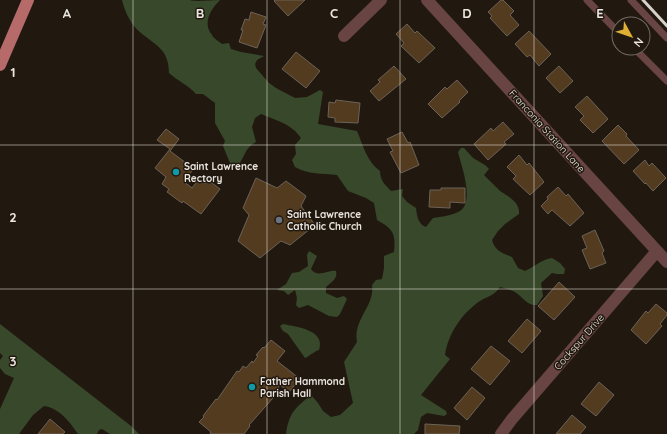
<svg xmlns="http://www.w3.org/2000/svg" width="667" height="434" font-family="Quicksand,sans-serif">
  <style>
    .forest { fill: #38482a }
    .building { fill: #533b20; stroke: #6c6257 }
    .lines { fill: none; stroke-linecap: round; stroke-linejoin: round }
    .lane { stroke: #684443; stroke-width: 7 }
    .street { stroke: #684443; stroke-width: 12 }
    .primary { stroke: #b66b6a; stroke-width: 12 }
    .rail { stroke: #d7d1cb; stroke-width: 3 }
    .grid { fill: none; stroke: #ece6e0; stroke-width: 1; stroke-opacity: 0.55 }
    .culture-dot { fill: #0f9aa8; stroke: #211910; stroke-width: 1.5 }
    .worship-dot { fill: #6b7280; stroke: #211910; stroke-width: 1.5 }
    .labels { text-anchor: middle; dominant-baseline: central; stroke-width: 3; stroke-linejoin: round; paint-order: stroke }
    .street-label { font-size: 10px; fill: #ece6e0; stroke: #211910 }
    .poi-label { font-size: 10px; font-weight: bold; fill: #ece6e0; stroke: #211910; text-anchor: start }
    .grid-label { font-size: 13px; text-anchor: middle; font-weight: bold; fill: #ece6e0; stroke: #211910; stroke-width: 3; stroke-linejoin: round; paint-order: stroke }
  </style>
  <rect width="100%" height="100%" fill="#211910"/>
  <g class="forest">
    <path d="M122 0H190C195 2 213 0 220 0 211 9 202 23 212 35 214 39 219 41 222 44L229 43 231 49 241 52 264 56 257 60 255 64 256 68 269 83 276 88 295 98 307 97 320 90 323 92 318 124 357 131C363 145 367 162 380 171 380 180 385 185 391 191L403 189 402 196 407 202 416 208C417 216 418 224 426 227L433 218C441 217 453 215 460 211 475 201 461 165 458 152L461 148H464L473 158 485 165 489 169 484 175C489 180 495 186 500 191 509 197 520 202 519 214L505 224 498 231 492 240C495 251 502 253 512 257L518 268 525 271C534 267 542 259 552 258L560 263 565 269 564 274H557L552 273 541 283 543 296 537 305C527 306 523 297 515 292 511 290 505 288 500 287 494 296 488 296 480 301 462 313 448 334 445 355L450 359 421 395 446 411 447 414 444 416 427 413 421 417 418 430 414 434H286C289 413 295 408 311 395L318 403 323 411 331 417 340 415 353 403 344 362 357 342C353 319 375 306 372 285L376 280 382 279 384 268V256L394 252C396 233 393 229 377 220L374 203 366 198 348 191 337 175C323 173 308 175 295 167L292 160 296 154 295 145 301 138C292 124 275 120 261 114L255 118 252 127 256 142C242 150 246 159 235 168L230 163 223 146 225 141 215 123V103L203 94H196C188 85 178 81 169 73 169 44 149 44 134 26 128 19 124 8 122 0Z"/>
    <path d="M309 251 317 256 311 269C318 279 328 269 336 271 338 279 331 282 326 287V293L337 298 344 296 347 299 340 314 337 317 329 316 308 305 299 308 296 305 297 298 295 290 288 295 284 291 277 290 286 284 292 273 299 272 308 266 307 255Z"/>
    <path d="M0 324 131 426 139 434H110L102 429 99 430 97 434H78C70 422 59 408 44 406L33 415 19 434H0V409L14 378 5 374 0 368V360L3 356 0 353Z"/>
    <path d="M283 324C297 327 326 330 319 350 313 352 310 356 305 358L288 334 283 331 280 326Z"/>
  </g>
  <g class="building">
    <path d="M275 0H305L288 16 274 1Z"/>
    <path d="M501 0H503L514 11 510 15 519 25 507 36 490 18 492 16 488 12Z"/>
    <path d="M251 12 266 17 263 24 266 25 257 48 239 42 243 30H241L245 19 249 20Z"/>
    <path d="M407 24 415 33 417 31 435 48 419 63 401 46 404 43 396 34Z"/>
    <path d="M529 31 551 54 539 66 530 55 527 57 515 44Z"/>
    <path d="M296 52 320 71 306 88 282 69Z"/>
    <path d="M394 66 406 79 379 101 370 91 380 82 378 80Z"/>
    <path d="M559 66 573 81 560 93 546 78Z"/>
    <path d="M457 80 468 92 459 101 460 102 442 118 428 104 445 87 447 89Z"/>
    <path d="M587 96 608 119 593 133 580 120 584 116 575 107Z"/>
    <path d="M336 100 360 103 358 123 335 122V118L328 117 329 102 335 103Z"/>
    <path d="M503 122 514 134 504 142 506 144 488 160 474 144 491 128 493 131Z"/>
    <path d="M618 125 627 134 626 136 639 150 624 164 602 141Z"/>
    <path d="M166 129 179 139 170 151 194 169 183 181 192 188 199 179 205 184 208 180 220 189 201 214 183 201 182 203 167 192 169 189 162 184 166 177 155 168 170 149 157 140Z"/>
    <path d="M402 132 408 143 410 142 419 165 401 173 390 152 393 151 387 139Z"/>
    <path d="M519 155 527 165 529 163 544 182 530 195 513 179 516 176 507 167Z"/>
    <path d="M645 160 649 166 652 163 666 178 653 191 646 183 645 184 633 171Z"/>
    <path d="M256 178 277 188 286 181 306 196 301 206 315 225 290 245 281 241 260 258 238 241 249 215 243 208Z"/>
    <path d="M558 187 566 196 568 194 584 213 570 226 552 210 548 214 541 206 548 199 547 197Z"/>
    <path d="M441 188H465V203L450 202V208L429 207 430 190H441Z"/>
    <path d="M595 230 604 251 602 253 606 263 590 269 582 250 587 248 582 236Z"/>
    <path d="M559 282 575 297 554 320 538 306Z"/>
    <path d="M656 304 667 313V315L660 324 662 326 646 344 631 330 646 311 648 313Z"/>
    <path d="M527 319 541 331 522 353 508 341Z"/>
    <path d="M271 340 285 351 277 361 300 379 289 392 280 385 271 397 273 398 249 425 250 426 244 434H210L211 432 199 422 204 417 203 416 216 399 217 400 237 371 239 372 243 366 246 368 252 361 253 363 258 356 256 355 263 347 264 348Z"/>
    <path d="M491 346 510 361 490 385 471 369Z"/>
    <path d="M599 382 614 395 596 416 581 404Z"/>
    <path d="M472 387 485 398 467 420 454 408Z"/>
    <path d="M572 415 586 427 580 434H556Z"/>
    <path d="M50 419 65 432 63 434H38Z"/>
    <path d="M425 424 460 426 459 434H425Z"/>
  </g>
  <g class="lines">
    <g class="lane">
      <path d="M587 0 619 33"/>
      <path d="M631 0 667 38"/>
      <path d="M634 48 667 81"/>
    </g>
    <g class="street">
      <path d="M427 0 667 262"/>
      <path d="M344 36 381 0"/>
      <path d="M501 434 512 419 657 251"/>
    </g>
    <path class="primary" d="M0 65 28 0"/>
    <path class="rail" d="M643 0 667 26"/>
  </g>
  <path class="grid" d="M133 0V434M267 0V434M400 0V434M534 0V434M0 145H667M0 289H667"/>
  <g class="culture-dot">
    <circle cx="176" cy="172" r="4"/>
    <circle cx="252" cy="387" r="4"/>
  </g>
  <circle class="worship-dot" cx="279" cy="220" r="4"/>
  <g class="labels">
    <g class="street-label">
      <text transform="translate(547 131) rotate(48)">Franconia Station Lane</text>
      <text transform="translate(579 342) rotate(-49)">Cockspur Drive</text>
    </g>
    <g class="poi-label">
      <text x="184" y="166">Saint Lawrence<tspan x="184" dy="12">Rectory</tspan></text>
      <text x="287" y="214">Saint Lawrence<tspan x="287" dy="12">Catholic Church</tspan></text>
      <text x="260" y="381">Father Hammond<tspan x="260" dy="12">Parish Hall</tspan></text>
    </g>
  </g>
  <g class="grid-label">
    <text x="67" y="18">A</text>
    <text x="200" y="18">B</text>
    <text x="334" y="18">C</text>
    <text x="467" y="18">D</text>
    <text x="600" y="18">E</text>
    <text x="13" y="77">1</text>
    <text x="13" y="222">2</text>
    <text x="13" y="366">3</text>
  </g>
  <g transform="translate(631 36) rotate(130)"><circle r="19" fill="#211910" stroke="#726b63"/>
  <path d="M0-3L7 15L0 10L-7 15Z" fill="#dfb034"/>
  <text y="-6" font-size="11" font-weight="bold" text-anchor="middle" fill="#ece6e0">N</text>
  </g>
</svg>
